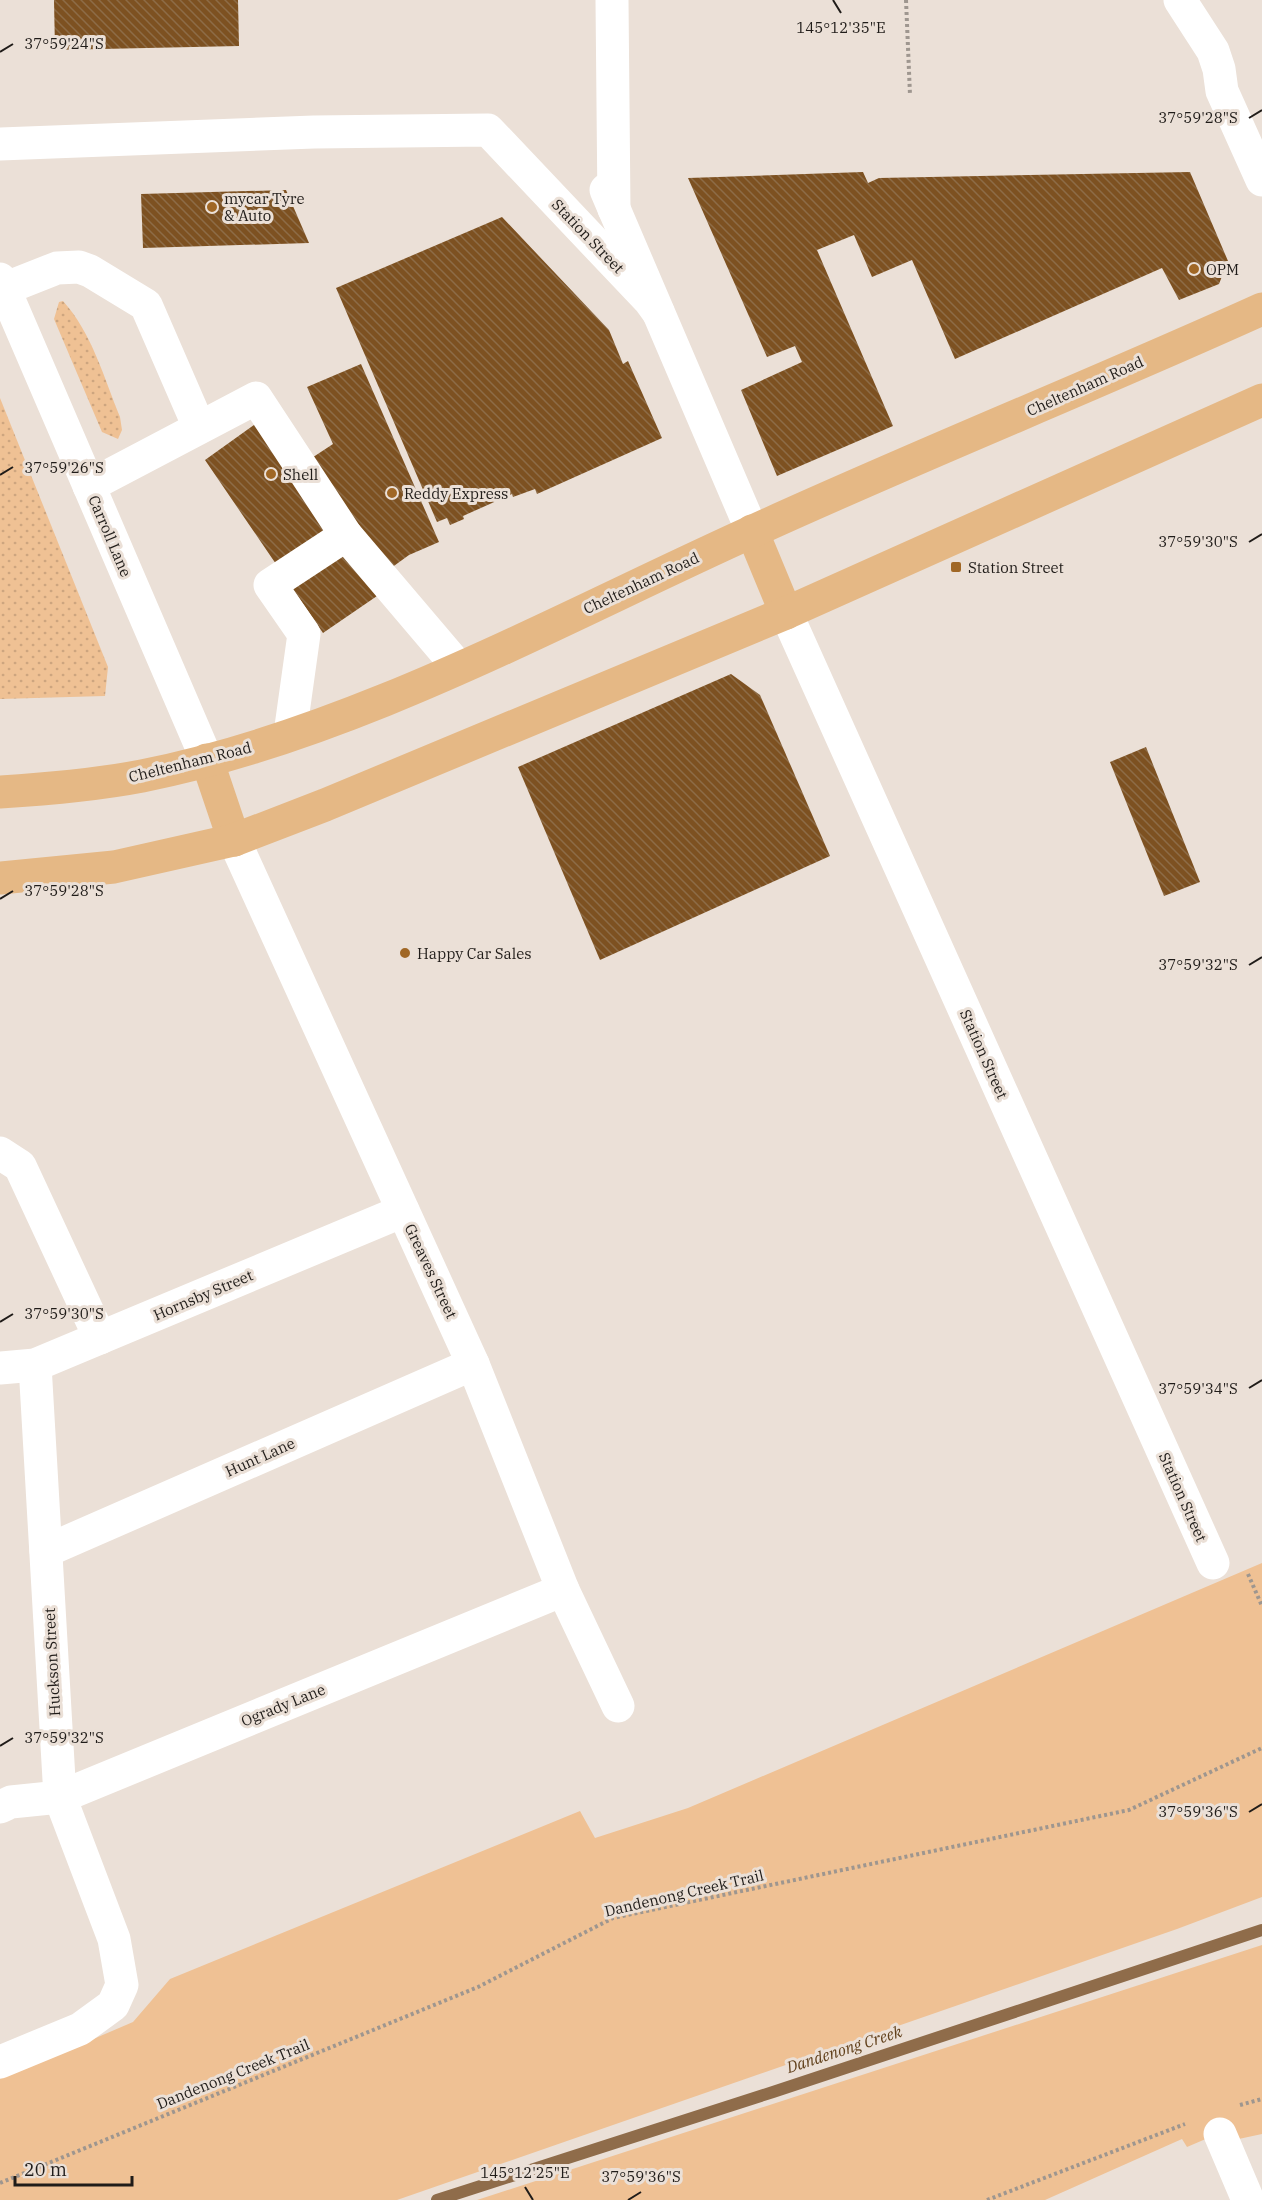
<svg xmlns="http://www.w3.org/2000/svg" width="1262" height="2200" font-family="'IBM Plex Serif',serif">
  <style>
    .grass { fill: url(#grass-dots) }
    .green { fill: #efc194 }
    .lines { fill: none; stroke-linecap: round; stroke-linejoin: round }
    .stream { stroke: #8f6c4a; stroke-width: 12 }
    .building { fill: url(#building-back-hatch) }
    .path { stroke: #9e968f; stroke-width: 4; stroke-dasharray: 3 3; stroke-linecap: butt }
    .minor { stroke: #fff; stroke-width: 33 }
    .major { stroke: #e5b885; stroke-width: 33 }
    .ticks { fill: none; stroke: #201c19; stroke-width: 2 }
    .poi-dot { fill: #a06725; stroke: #ebe0d7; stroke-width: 2 }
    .labels { text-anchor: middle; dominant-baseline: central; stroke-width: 6; stroke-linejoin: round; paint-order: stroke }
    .poi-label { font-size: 15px; fill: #201c19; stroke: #ebe0d7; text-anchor: start }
    .street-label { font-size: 15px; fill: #201c19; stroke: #ebe0d7 }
    .water-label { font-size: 16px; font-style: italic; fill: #61401b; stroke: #ebe0d7 }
    .ticks-label { font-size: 15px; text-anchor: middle; fill: #201c19; stroke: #ebe0d7; stroke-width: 6; stroke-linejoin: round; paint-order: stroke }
  </style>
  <defs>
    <pattern id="grass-dots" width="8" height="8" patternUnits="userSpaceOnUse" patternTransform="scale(1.5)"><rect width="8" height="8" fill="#efc194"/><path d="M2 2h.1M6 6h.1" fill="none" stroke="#cda57f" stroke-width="1.8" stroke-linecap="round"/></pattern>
    <pattern id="building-back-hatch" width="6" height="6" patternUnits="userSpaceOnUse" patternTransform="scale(1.5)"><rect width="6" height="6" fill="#7d5121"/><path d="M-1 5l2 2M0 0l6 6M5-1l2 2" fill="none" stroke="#8d6c47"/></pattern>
  </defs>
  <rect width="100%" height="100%" fill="#ebe0d7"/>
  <g class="grass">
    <path d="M63 301C92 333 104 378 120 417L122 430 118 439 102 432 54 319 59 302Z"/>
    <path d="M0 398 108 667 105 696 0 699Z"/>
  </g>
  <g class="green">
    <path d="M1262 1563V1897L1177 1929 397 2200H0V2079L133 2022 170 1979 580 1811 595 1838 688 1808Z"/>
    <path d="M1262 1945V2134L1234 2140 1229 2129 1187 2147 1182 2139 1045 2200H477Z"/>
  </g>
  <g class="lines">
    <path class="stream" d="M437 2200 773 2092 1262 1930"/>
  </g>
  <g class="building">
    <path d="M54 0H238L239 46 55 50Z"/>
    <path d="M863 172 868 183 879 178 1190 172 1228 261 1219 284 1179 300 1162 268 955 359 912 260 872 277 854 235 817 250 893 426 777 476 741 390 802 362 795 346 767 357 688 178Z"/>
    <path d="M286 190 309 243 143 248 141 194Z"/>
    <path d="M502 217 609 330 623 364 628 361 662 438 537 494 535 489 513 497 512 494 463 516 464 519 450 525 447 518 437 522 336 288Z"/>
    <path d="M361 364 439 542 409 555 369 584 377 596 323 633 205 460 258 422 292 471 333 444 307 387Z"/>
    <path d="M731 674 760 695 830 856 600 960 518 767Z"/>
    <path d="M1146 747 1200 882 1164 896 1110 762Z"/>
  </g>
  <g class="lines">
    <g class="path">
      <path d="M906 0 910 95"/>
      <path d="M1248 1574 1262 1606"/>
      <path d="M1240 2105 1262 2099"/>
      <path d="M0 2183 478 1987 613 1918 1129 1810 1262 1748"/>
      <path d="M987 2200 1185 2124"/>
    </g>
    <g class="minor">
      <path d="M612 0 614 209"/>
      <path d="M1180 0 1213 51 1219 69 1222 91 1262 180"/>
      <path d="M0 144 314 132 488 130 650 301 658 312"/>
      <path d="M606 190 752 531"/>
      <path d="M0 279 207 760"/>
      <path d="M4 289 57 268 79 267 90 271 146 305 199 427"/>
      <path d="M89 486 256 398 346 535 459 668"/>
      <path d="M786 613 1213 1563"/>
      <path d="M290 734 304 634 270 585 346 535"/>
      <path d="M234 840 473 1364 563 1590 618 1706"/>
      <path d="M0 1153 20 1166 100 1338"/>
      <path d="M0 1368 35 1365 403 1211"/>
      <path d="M46 1551 473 1364"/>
      <path d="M0 1807 11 1802 60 1797 563 1590"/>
      <path d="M0 2062 80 2029 113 2005 122 1985 114 1939 60 1797 35 1365"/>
      <path d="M1220 2134 1248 2200"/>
    </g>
    <g class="major">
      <path d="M752 531 786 613"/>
      <path d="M207 760 234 840"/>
      <path d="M0 792C48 789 95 785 142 776 352 734 555 621 749 533 919 455 1092 386 1262 309"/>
      <path d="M0 878 114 867 234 840 325 805 786 613 1262 400"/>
    </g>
  </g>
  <path class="ticks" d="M833 0 841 13M0 52 13 44M1249 118 1262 110M0 475 13 467M1249 542 1262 534M0 899 13 891M1249 965 1262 957M0 1322 13 1314M1249 1388 1262 1380M0 1746 13 1738M1249 1812 1262 1804M525 2187 533 2200M628 2200 641 2192"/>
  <g class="poi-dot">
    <circle cx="212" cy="207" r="6"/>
    <circle cx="1194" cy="269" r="6"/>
    <circle cx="271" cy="474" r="6"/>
    <circle cx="392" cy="493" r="6"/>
    <rect x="950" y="561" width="12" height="12" rx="3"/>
    <circle cx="405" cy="953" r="6"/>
  </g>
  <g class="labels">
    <g class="poi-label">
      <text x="224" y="198">mycar Tyre<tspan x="224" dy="17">&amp; Auto</tspan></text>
      <text x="1206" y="269">OPM</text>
      <text x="283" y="474">Shell</text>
      <text x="404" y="493">Reddy Express</text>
      <text x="968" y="567">Station Street</text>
      <text x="417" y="953">Happy Car Sales</text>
    </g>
    <g class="street-label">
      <text transform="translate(588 236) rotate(46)">Station Street</text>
      <text transform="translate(1085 386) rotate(-24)">Cheltenham Road</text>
      <text transform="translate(110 536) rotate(67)">Carroll Lane</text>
      <text transform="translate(641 583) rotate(-25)">Cheltenham Road</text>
      <text transform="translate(190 762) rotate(-14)">Cheltenham Road</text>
      <text transform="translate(984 1054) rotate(66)">Station Street</text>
      <text transform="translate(431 1271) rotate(65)">Greaves Street</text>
      <text transform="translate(203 1295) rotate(-23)">Hornsby Street</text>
      <text transform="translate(260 1457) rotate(-24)">Hunt Lane</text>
      <text transform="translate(1183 1497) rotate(66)">Station Street</text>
      <text transform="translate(52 1662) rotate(-93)">Huckson Street</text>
      <text transform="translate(283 1705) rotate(-22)">Ogrady Lane</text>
      <text transform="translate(684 1893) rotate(-13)">Dandenong Creek Trail</text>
      <text transform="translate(233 2074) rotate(-22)">Dandenong Creek Trail</text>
    </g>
    <g class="water-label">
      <text transform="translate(844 2049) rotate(-18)">Dandenong Creek</text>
    </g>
  </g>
  <g class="ticks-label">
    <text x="841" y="33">145°12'35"E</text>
    <text x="64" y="49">37°59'24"S</text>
    <text x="1198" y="123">37°59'28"S</text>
    <text x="64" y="473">37°59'26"S</text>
    <text x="1198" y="547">37°59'30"S</text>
    <text x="64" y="896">37°59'28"S</text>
    <text x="1198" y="970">37°59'32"S</text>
    <text x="64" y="1319">37°59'30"S</text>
    <text x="1198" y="1394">37°59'34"S</text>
    <text x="64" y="1743">37°59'32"S</text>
    <text x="1198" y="1817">37°59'36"S</text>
    <text x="525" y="2178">145°12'25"E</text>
    <text x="641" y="2182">37°59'36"S</text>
  </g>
  <path d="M15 2176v9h117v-9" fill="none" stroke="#201c19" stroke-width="3"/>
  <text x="24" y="2176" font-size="18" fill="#201c19" stroke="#ebe0d7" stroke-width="4.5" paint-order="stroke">20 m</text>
</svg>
